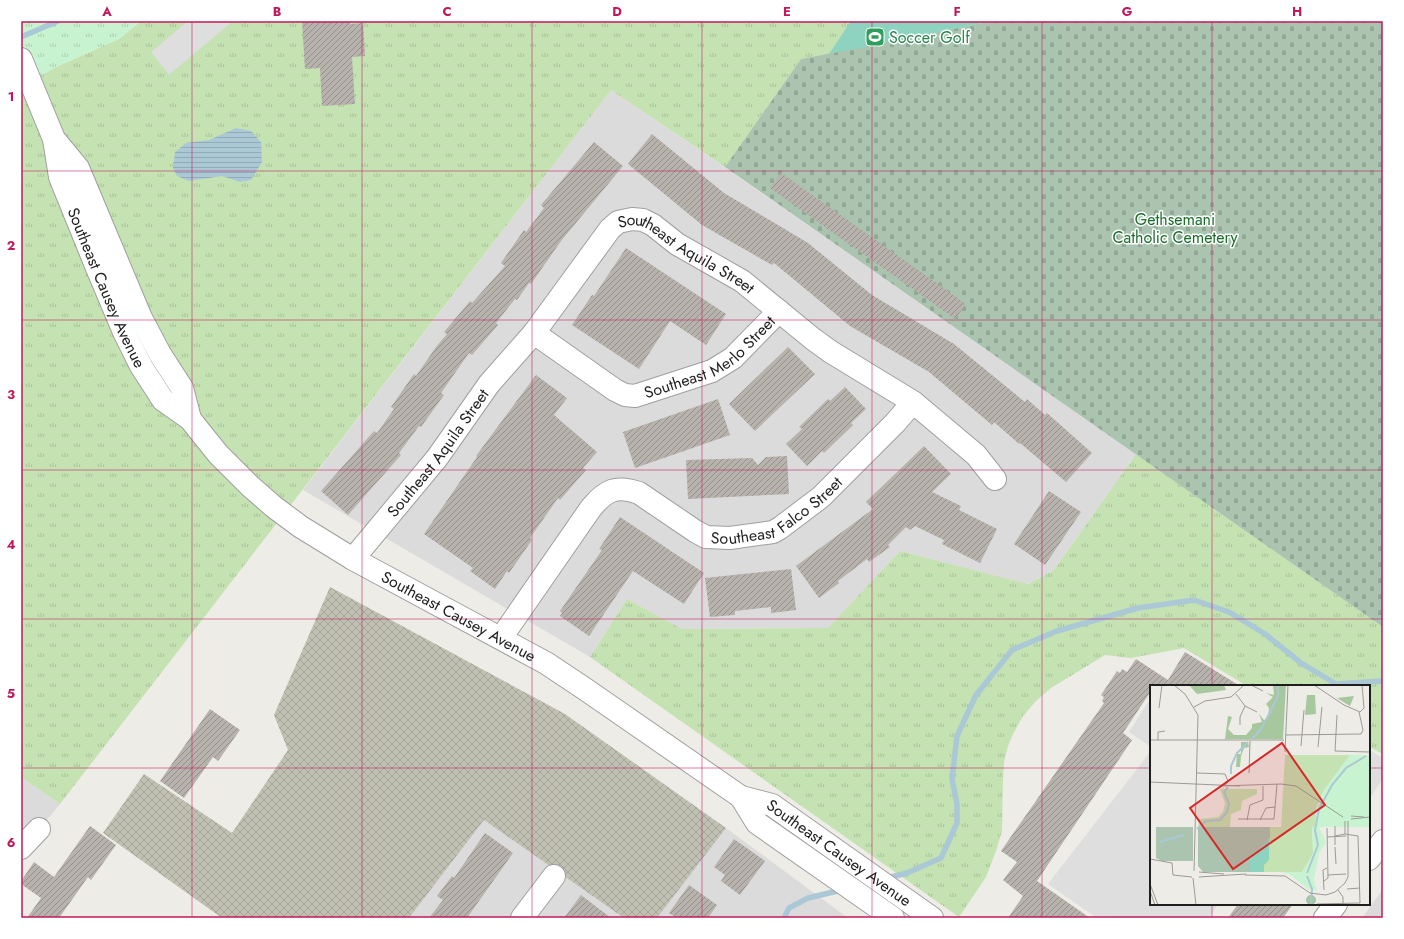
<svg xmlns="http://www.w3.org/2000/svg" width="1404" height="939" font-family="Jost,sans-serif">
  <style>
    .residential { fill: #dcdbdb }
    .construction { fill: url(#construction-cross-hatch) }
    .grass { fill: url(#grass-tufts) }
    .cemetery { fill: url(#cemetery-stones) }
    .park { fill: url(#park-tufts) }
    .pitch { fill: #8dd3c0 }
    .parking { fill: #dedede }
    .water { fill: url(#water-rules) }
    .lines { fill: none; stroke-linecap: round; stroke-linejoin: round }
    .stream { stroke: #abc8d6; stroke-width: 5.5 }
    .building { fill: url(#building-hatch) }
    .minor-casing { stroke: #9f9f9f; stroke-width: 24 }
    .minor { stroke: #fff; stroke-width: 22 }
    .grid { fill: none; stroke: #c2185b; stroke-width: 1; stroke-opacity: 0.55 }
    .labels { text-anchor: middle; dominant-baseline: central; stroke-width: 3; stroke-linejoin: round; paint-order: stroke }
    .leisure-label { font-size: 16px; fill: #27864d; stroke: #fff; text-anchor: start }
    .park-label { font-size: 16px; fill: #196f29; stroke: #fff }
    .street-label { font-size: 16px; fill: #1e1e1e; stroke: #fff }
    .inset-river { fill: none; stroke: #abc8d6; stroke-width: 2 }
    .inset-road { fill: none; stroke: #9b9a96; stroke-width: 1 }
    .view { fill: #d62828; fill-opacity: 0.15; stroke: #d62828; stroke-width: 2 }
    .inset-edge { fill: none; stroke: #1e1e1e; stroke-width: 2 }
    .neatline { fill: none; stroke: #c2185b; stroke-width: 1.5 }
    .grid-label { font-size: 13px; text-anchor: middle; font-weight: bold; fill: #c2185b }
  </style>
  <defs>
    <pattern id="construction-cross-hatch" width="8" height="8" patternUnits="userSpaceOnUse"><rect width="8" height="8" fill="#c0c1b2"/><path d="M0 0l8 8M0 8l8-8" fill="none" stroke="#a5a599"/></pattern>
    <pattern id="grass-tufts" width="24" height="20" patternUnits="userSpaceOnUse"><rect width="24" height="20" fill="#c4e2b2"/><path d="M3 7l-1-3M5 7V3M7 7l1-3M15 17l-1-3M17 17v-4M19 17l1-3" fill="none" stroke="#a8c199"/></pattern>
    <pattern id="cemetery-stones" width="16" height="16" patternUnits="userSpaceOnUse"><rect width="16" height="16" fill="#aac4b0"/><path d="M2 7V4a2 2 0 0 1 4 0v3zM10 15v-3a2 2 0 0 1 4 0v3z" fill="#92a897"/></pattern>
    <pattern id="park-tufts" width="24" height="20" patternUnits="userSpaceOnUse"><rect width="24" height="20" fill="#c8f3d0"/><path d="M3 7l-1-3M5 7V3M7 7l1-3M15 17l-1-3M17 17v-4M19 17l1-3" fill="none" stroke="#abd0b2"/></pattern>
    <pattern id="water-rules" width="6" height="5" patternUnits="userSpaceOnUse"><rect width="6" height="5" fill="#abc8d6"/><path d="M0 2.5h6" fill="none" stroke="#93abb7"/></pattern>
    <pattern id="building-hatch" width="6" height="6" patternUnits="userSpaceOnUse"><rect width="6" height="6" fill="#b7b2ac"/><path d="M-1 1l2-2M0 6l6-6M5 7l2-2" fill="none" stroke="#94908b"/></pattern>
  </defs>
  <rect width="100%" height="100%" fill="#eeece6"/>
  <g class="residential">
    <path d="M611 90 720 164 1136 454 1054 570 1027 584 900 551 828 628 682 629 627 599 590 657 303 490Z"/>
    <path d="M21 777 60 804 21 851Z"/>
    <path d="M484 820 624 918H409Z"/>
    <path d="M726 828 848 918H657Z"/>
    <path d="M1383 889V918H1362Z"/>
  </g>
  <path class="construction" d="M330 587 565 714 726 828 657 918H624L484 820 409 918H222L103 833 144 774 232 833 288 750 274 715Z"/>
  <g class="grass">
    <path d="M141 21H993L801 59 725 167 611 90 60 804 21 777V87L56 67 119 39Z"/>
    <path d="M1136 454 1383 627V754L1369 747V686H1247L1184 648 1131 658 1105 655 1051 688 1036 701 1023 716 1013 734 1008 746 1004 762 1003 778 1002 831 996 851 986 877 959 917 590 657 627 599 682 629 828 628 900 551 1028 584 1054 570Z"/>
  </g>
  <path class="cemetery" d="M993 21H1383V627L725 167 801 59Z"/>
  <path class="park" d="M21 21H141L119 39 56 67 21 87Z"/>
  <path class="pitch" d="M851 21H993L829 54Z"/>
  <g class="parking">
    <path d="M188 21H233L169 75 151 52Z"/>
    <path d="M1148 702 1151 704V747L1129 732Z"/>
    <path d="M1369 750 1383 758V778L1369 800Z"/>
    <path d="M1151 751V904H1218L1209 918H1097L1048 884Z"/>
  </g>
  <path class="water" d="M236 128 251 131 261 142 262 162 251 180 240 182 222 176 189 181 177 176 173 168 175 152 186 143 209 140Z"/>
  <g class="lines">
    <g class="stream">
      <path d="M21 37 58 21"/>
      <path d="M887 878 907 873 941 858 957 823V804L952 779 957 736 976 695 1012 650 1057 631 1138 608 1194 600 1229 612 1265 634 1301 663 1336 684 1383 681"/>
      <path d="M784 918 789 908 808 898 842 890"/>
    </g>
  </g>
  <g class="building">
    <path d="M302 21H350V24L363 23 365 56 352 57 355 104 322 106 320 68 305 69Z"/>
    <path d="M652 134 724 193 808 243 872 295 954 344 1025 402 1027 399 1045 415 1047 413 1092 453 1066 482 1020 443 1019 444 994 422 992 425 929 372 850 326 774 263 772 265 702 225 628 164Z"/>
    <path d="M594 142 623 166 561 241 531 284 529 283 517 300 515 299 496 323 498 325 472 355 469 353 441 393 444 395 421 427 419 426 399 453 401 455 348 515 321 491 374 431 377 433 394 409 391 407 414 374 416 376 436 347 447 334 444 332 470 301 472 303 505 266 501 263 524 230 526 232 544 208 541 205Z"/>
    <path d="M781 173 966 304 955 319 770 188Z"/>
    <path d="M626 248 726 314 706 345 670 321 639 369 572 325 592 295 594 296Z"/>
    <path d="M788 347 815 374 755 431 729 404Z"/>
    <path d="M536 375 567 398 554 415 597 452 583 468 586 470 560 500 558 498 530 538 532 540 509 573 507 571 495 589 470 571 473 568 424 534 477 457 476 456Z"/>
    <path d="M845 387 866 409 851 423 853 425 824 453 822 451 807 466 786 444 802 429 799 427 828 399 830 401Z"/>
    <path d="M718 399 730 435 635 468 623 432Z"/>
    <path d="M924 446 951 474 932 492 961 506 959 510 997 529 980 563 942 544 944 540 915 526 910 530 906 527 888 545 890 547 869 562 867 559 838 581 839 583 819 598 796 566 873 509 866 502Z"/>
    <path d="M787 456 789 494 688 499 686 460 752 458 758 465 766 457Z"/>
    <path d="M1049 491 1081 512 1045 565 1014 544Z"/>
    <path d="M620 517 704 573 684 604 633 571 589 636 560 616 562 613 560 611 602 550 599 549Z"/>
    <path d="M791 569 796 610 771 613V607L735 611V615L710 617 705 578Z"/>
    <path d="M1185 652 1240 686H1151V691L1123 733 1132 740 1037 881 1090 918H1008L1023 896 1003 880 1017 862 1001 851 1104 703 1102 701 1104 697 1101 695 1117 671 1120 673 1122 669 1127 672 1136 659 1168 680Z"/>
    <path d="M210 709 240 730 218 761 213 757 184 798 160 781Z"/>
    <path d="M90 826 116 845 91 880 88 877 59 918H27L41 898 21 884V881L34 862 54 877Z"/>
    <path d="M485 833 513 853 467 918H429L443 900 437 896 452 876 454 878Z"/>
    <path d="M734 839 765 861 740 895 721 881 725 875 714 867Z"/>
    <path d="M689 885 717 905 708 918H677L669 913Z"/>
    <path d="M581 895 611 918H564Z"/>
    <path d="M1238 904H1293L1283 918H1228Z"/>
  </g>
  <g class="lines">
    <defs>
      <g id="minor">
        <path id="s1" d="M21 59 54 139 60 177 97 268 124 332 141 366 163 400 190 419 218 454 250 486 274 507 301 527 353 559 546 663 585 689 741 797 772 805 932 918"/>
        <path d="M54 139 78 168 141 318 160 354 182 388 190 419"/>
        <path id="s2" d="M534 333 615 390 625 395 635 396 712 371 733 358 779 311"/>
        <path id="s3" d="M353 559 437 458 489 384 534 333 610 229 618 222 632 219 643 220 653 225 677 244 742 281 813 339 831 352 913 402 976 455 995 479"/>
        <path id="s4" d="M501 638 591 508C606 490 616 485 639 493L695 531 706 537 730 538 773 532 780 528 821 497 895 423 913 402"/>
        <path d="M741 797 757 823 893 918"/>
        <path d="M21 848 39 829"/>
        <path d="M1369 859 1383 841"/>
        <path d="M522 918 554 876"/>
        <path d="M1325 918 1336 904"/>
      </g>
    </defs>
    <use href="#minor" class="minor-casing"/>
    <use href="#minor" class="minor"/>
  </g>
  <path class="grid" d="M192 21V918M362 21V918M532 21V918M702 21V918M872 21V918M1042 21V918M1212 21V686M21 171H1383M21 320H1383M21 470H1383M21 619H1383M21 768H1151M1369 768H1383M1212 904V918"/>
  <defs>
    <symbol id="stadium-square" viewBox="-11 -11 22 22"><rect x="-9" y="-9" width="18" height="18" rx="4" fill="#2e9e5b" stroke="#fff"/><path d="M0-5a6.5 5 0 1 0 0 10a6.5 5 0 1 0 0-10ZM-3.5-1.8h7v3.6h-7Z" fill="#fff"/></symbol>
  </defs>
  <g fill-rule="evenodd">
    <use href="#stadium-square" x="864" y="26" width="22" height="22"/>
  </g>
  <g class="labels">
    <g class="leisure-label">
      <text x="889" y="37">Soccer Golf</text>
    </g>
    <g class="park-label">
      <text x="1175" y="219">Gethsemani<tspan x="1175" dy="18">Catholic Cemetery</tspan></text>
    </g>
    <g class="street-label">
      <text stroke="none"><textPath href="#s3" startOffset="507">Southeast Aquila Street</textPath></text>
      <text stroke="none"><textPath href="#s1" startOffset="245">Southeast Causey Avenue</textPath></text>
      <text stroke="none"><textPath href="#s2" startOffset="206">Southeast Merlo Street</textPath></text>
      <text stroke="none"><textPath href="#s3" startOffset="136">Southeast Aquila Street</textPath></text>
      <text stroke="none"><textPath href="#s4" startOffset="372">Southeast Falco Street</textPath></text>
      <text stroke="none"><textPath href="#s1" startOffset="741">Southeast Causey Avenue</textPath></text>
      <text stroke="none"><textPath href="#s1" startOffset="1191">Southeast Causey Avenue</textPath></text>
    </g>
  </g>
  <g transform="translate(1150 685)">
    <rect width="220" height="220" fill="#eeece6"/>
    <path d="M135 70H200L173 107 166 123V142H162L163 169 152 187H100V174L120 153V142H131ZM70 104H107V109L92 116 91 125 81 129 80 142H48L49 134 68 132 73 127 75 118Z" fill="#c4e2b2"/>
    <path d="M39 0H74L76 5 47 9ZM123 0H136L133 54H75L78 31 82 32 78 44 84 50H96L102 43V39L112 37 109 29 114 35 118 33 119 23 116 19 123 12 116 8 124 10ZM157 10H165L166 29 155 30ZM204 11 200 21 187 13ZM91 57H98L99 62 94 63 91 71 90 82H86L87 69H91ZM156 215a5 5 0 1 1 10 0a5 5 0 1 1-10 0Z" fill="#a7c89f"/>
    <path d="M6 142H43V176H12L6 173ZM48 142H120V153L100 174V187H53L48 181Z" fill="#aac4b0"/>
    <path d="M200 70H220V142H169L176 157 169 168 166 184 164 195 167 206 158 204 139 189 130 187H152L163 169 162 142 165 141 166 123 176 102Z" fill="#c8f3d0"/>
    <path d="M119 154V175L114 180V187H100V174Z" fill="#8dd3c0"/>
    <path class="inset-river" d="M116 35 128 11V0M102 54 112 43 115 36M81 89V81L87 68 98 57M47 144 56 136 70 135 77 127 79 119 74 107 78 102M10 157 34 150M157 188 168 160 165 145 169 124 182 100 196 83 216 71M157 191 162 204 161 220"/>
    <path class="inset-road" d="M24 0 35 9 48 30 44 186M101 0 113 6M164 0 194 20 210 27 214 23 212 0M86 9 95 21 107 27M44 22 55 16 81 12 94 0M9 23 12 0M187 30 185 66 219 67M90 40V32L95 21M136 50 211 49 213 45 209 27M0 55H134M8 55V47L15 46M151 61 154 25M168 62 172 22M135 67 138 0M47 88 75 89 78 96 75 100M99 88 100 56M0 97 90 101M70 101 131 99 146 101 193 132M201 131 214 132M88 134H124L127 99M201 134 220 132M97 135 100 120 113 115V101M110 135 116 123 125 122M185 141V160M195 149V136M177 152 196 151M185 162 186 179M0 174 22 178 23 190 42 192M49 187 74 189M95 190 135 191 160 208 176 210 185 207 195 198 198 192V136M178 190 196 189M49 192 96 189M43 193 46 220M174 196 178 193 177 143M0 199 8 220M197 204 210 203M174 205 173 185 177 183M188 205 193 212V219M0 206 5 220M167 219 210 218 208 151 195 149 185 151"/>
    <path class="view" d="M132 58 175 120 83 184 40 123Z"/>
    <rect width="220" height="220" class="inset-edge"/>
  </g>
  <rect width="1404" height="939" fill="none" stroke="#ffffff" stroke-width="44"/>
  <rect x="22" y="22" width="1360" height="895" class="neatline"/>
  <g class="grid-label">
    <text x="107" y="16">A</text>
    <text x="277" y="16">B</text>
    <text x="447" y="16">C</text>
    <text x="617" y="16">D</text>
    <text x="787" y="16">E</text>
    <text x="957" y="16">F</text>
    <text x="1127" y="16">G</text>
    <text x="1297" y="16">H</text>
    <text x="11" y="101">1</text>
    <text x="11" y="250">2</text>
    <text x="11" y="399">3</text>
    <text x="11" y="549">4</text>
    <text x="11" y="698">5</text>
    <text x="11" y="847">6</text>
  </g>
</svg>
